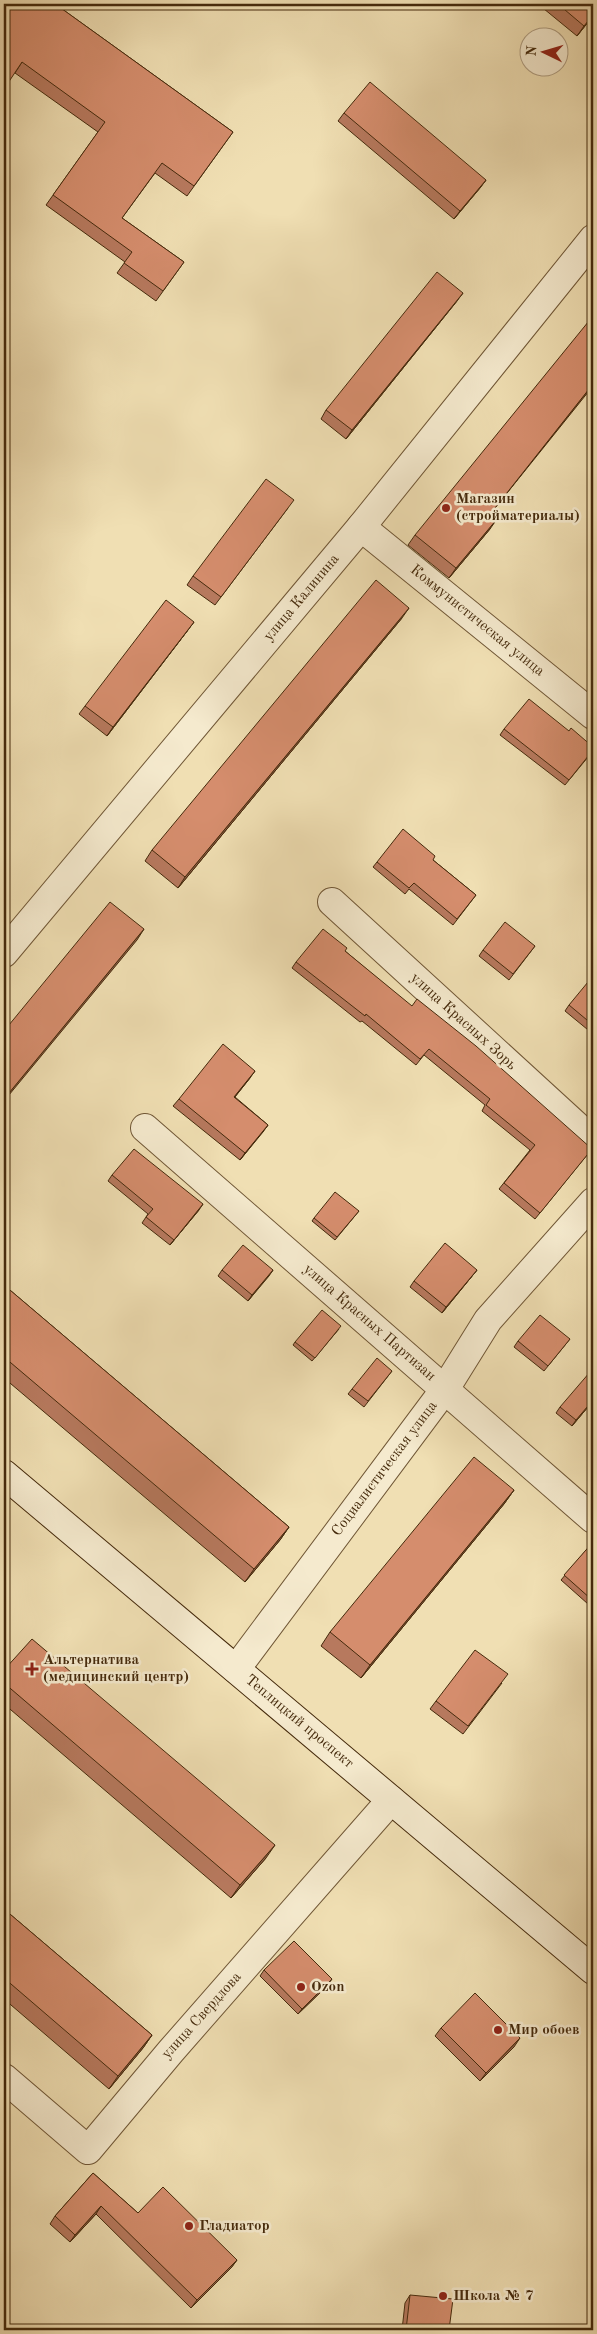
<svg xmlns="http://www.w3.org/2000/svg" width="597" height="2334" font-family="'Old Standard TT',serif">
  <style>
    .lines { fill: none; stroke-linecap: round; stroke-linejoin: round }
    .minor-casing { stroke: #705736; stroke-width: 30 }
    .secondary-casing { stroke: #452a0c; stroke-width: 30 }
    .minor { stroke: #f5eace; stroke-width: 28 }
    .secondary { stroke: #f5eace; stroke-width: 28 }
    .wall { fill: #b7795e; stroke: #452a0c }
    .shaded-wall { fill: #95634c; stroke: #452a0c }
    .building { fill: #d58d6d; stroke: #452a0c }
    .poi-dot { fill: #8f2418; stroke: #f5eace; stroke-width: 2 }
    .labels { text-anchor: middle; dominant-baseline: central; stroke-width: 5; stroke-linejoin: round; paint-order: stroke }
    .poi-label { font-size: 15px; font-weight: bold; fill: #452a0c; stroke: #f5eace; text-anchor: start }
    .street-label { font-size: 15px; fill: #452a0c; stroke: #f5eace }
  </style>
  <rect width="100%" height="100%" fill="#f0dfb3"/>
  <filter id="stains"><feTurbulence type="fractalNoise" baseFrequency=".004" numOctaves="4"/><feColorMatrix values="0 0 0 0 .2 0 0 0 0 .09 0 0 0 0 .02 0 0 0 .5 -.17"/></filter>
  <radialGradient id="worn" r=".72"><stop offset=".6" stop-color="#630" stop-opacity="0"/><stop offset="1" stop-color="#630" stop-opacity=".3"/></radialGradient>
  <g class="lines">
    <defs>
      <g id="minor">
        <path d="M361 527 593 715"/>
        <path d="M332 902 593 1141"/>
        <path d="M4 953 361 527 593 239"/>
        <path d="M145 1128 593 1519"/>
        <path d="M236 1669 445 1389 488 1320 593 1202"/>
        <path d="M4 2078 88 2150 171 2051 391 1800"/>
      </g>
      <path id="secondary" d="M4 1474 593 1970"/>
    </defs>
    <use href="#minor" class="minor-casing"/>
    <use href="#secondary" class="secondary-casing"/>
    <use href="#minor" class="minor"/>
    <use href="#secondary" class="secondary"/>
  </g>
  <g class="wall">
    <path d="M538 4H593V16L577 36Z"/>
    <path d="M58 6 233 132 187 196 155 173 122 218 184 262 156 301 117 273 125 262 46 205 98 132 15 73Z"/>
    <path d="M344 113 486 180 480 188 454 219 338 121Z"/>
    <path d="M457 301 346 439 321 419 326 410Z"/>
    <path d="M288 508 215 605 187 585 193 576Z"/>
    <path d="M491 513 490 529 449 578 408 545 415 535Z"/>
    <path d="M402 618 178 888 145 861 152 850Z"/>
    <path d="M188 630 107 736 79 714 85 706Z"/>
    <path d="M504 729 593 751 565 785 500 735Z"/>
    <path d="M433 860 476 895 453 925 409 889 405 894 373 867 377 862Z"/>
    <path d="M535 946 509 980 479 956 483 950Z"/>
    <path d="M345 951 587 1155 535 1219 499 1189 530 1150 482 1111 485 1105 424 1055 416 1065 362 1021 360 1022 292 968 296 962Z"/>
    <path d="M593 986V1034L565 1011 569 1005Z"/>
    <path d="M250 1078 235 1097 268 1125 240 1160 173 1106 179 1099Z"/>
    <path d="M112 1175 199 1210 170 1245 142 1223 148 1214 108 1181Z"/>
    <path d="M359 1211 335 1240 312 1221 314 1218Z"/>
    <path d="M222 1270H273L248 1301 218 1276Z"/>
    <path d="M477 1270 442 1313 410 1287 414 1281Z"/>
    <path d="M4 1285 289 1527 280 1540 245 1582 4 1378Z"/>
    <path d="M339 1329 312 1361 293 1345 295 1342Z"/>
    <path d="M570 1339 544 1371 514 1347 518 1341Z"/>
    <path d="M392 1371 364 1407 348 1394 352 1389Z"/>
    <path d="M593 1401 572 1426 556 1413 560 1407Z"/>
    <path d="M514 1490 504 1504 361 1678 321 1646 330 1632Z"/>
    <path d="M593 1542V1602L591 1600 588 1604 561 1580Z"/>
    <path d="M4 1670 266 1858 231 1898 4 1704Z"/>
    <path d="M502 1683 463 1734 430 1709 436 1701Z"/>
    <path d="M4 1909 152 2035 143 2048 109 2089 4 1999Z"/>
    <path d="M264 1970 328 1985 298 2014 260 1976Z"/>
    <path d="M441 2028 514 2047 480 2081 435 2036Z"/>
    <path d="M93 2173 138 2213 237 2260 231 2268 191 2308 96 2214 70 2242 50 2224 55 2216Z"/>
    <path d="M410 2295 449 2330H402L405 2303Z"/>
  </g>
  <g class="shaded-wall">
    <path d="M593 15V16L577 36 584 26Z"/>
    <path d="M486 180 480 188 454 219 460 211Z"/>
    <path d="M463 293 457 301 346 439 352 430Z"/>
    <path d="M593 384V386L483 523 491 513Z"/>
    <path d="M497 519 490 529 449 578 456 568Z"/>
    <path d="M409 608 402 618 178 888 185 877Z"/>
    <path d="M194 622 188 630 107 736 113 727Z"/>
    <path d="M144 929 137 940 4 1101V1099Z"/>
    <path d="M255 1071 250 1078 229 1104 234 1097Z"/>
    <path d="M268 1125 263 1132 240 1160 245 1153Z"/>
    <path d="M203 1204 199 1210 170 1245 174 1240Z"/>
    <path d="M273 1270 269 1276 248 1301 252 1295Z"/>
    <path d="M477 1270 473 1275 442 1313 446 1307Z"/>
    <path d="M593 1400V1401L572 1426 576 1420Z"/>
    <path d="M514 1490 504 1504 361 1678 370 1665Z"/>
    <path d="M289 1527 280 1540 245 1582 254 1569Z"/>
    <path d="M275 1845 266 1858 231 1898 240 1885Z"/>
    <path d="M332 1979 328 1985 298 2014 302 2009Z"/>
    <path d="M152 2035 143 2048 109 2089 118 2076Z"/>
    <path d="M520 2038 514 2047 480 2081 486 2073Z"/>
    <path d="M101 2206 96 2214 70 2242 75 2235Z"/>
    <path d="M237 2260 231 2268 191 2308 197 2300Z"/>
  </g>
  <g class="building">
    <path d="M4 4H60L58 6 233 132 194 186 162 163 122 218 184 262 163 291 124 263 132 252 53 195 105 122 22 62 4 89Z"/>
    <path d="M558 4H593V15L584 26Z"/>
    <path d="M370 82 486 180 460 211 344 113Z"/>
    <path d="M437 272 463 293 352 430 326 410Z"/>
    <path d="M593 316V384L491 513 497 519 456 568 415 535Z"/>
    <path d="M266 479 294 500 221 597 193 576Z"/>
    <path d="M376 580 409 608 185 877 152 850Z"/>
    <path d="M166 600 194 622 113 727 85 706Z"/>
    <path d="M529 699 569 731 571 728 593 747V750L569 780 504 729Z"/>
    <path d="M403 829 435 856 433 860 476 895 457 919 414 883 409 888 377 862Z"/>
    <path d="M110 902 144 929 4 1099V1031Z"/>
    <path d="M505 922 535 946 513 974 483 950Z"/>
    <path d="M323 929 347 948 345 951 412 1006 417 999 476 1046 592 1149 540 1213 504 1183 535 1145 486 1105 490 1099 429 1049 420 1059 366 1014 365 1016 296 962Z"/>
    <path d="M588 982 593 986V1025L569 1005Z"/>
    <path d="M223 1044 255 1071 234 1097 268 1125 245 1153 179 1099Z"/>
    <path d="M134 1149 203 1204 174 1240 146 1217 153 1209 112 1175Z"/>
    <path d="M335 1192 359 1211 337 1237 314 1218Z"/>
    <path d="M445 1243 477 1270 446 1307 414 1281Z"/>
    <path d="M243 1245 273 1270 252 1295 222 1270Z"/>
    <path d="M4 1285 289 1527 254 1569 4 1357Z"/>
    <path d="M322 1310 341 1326 315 1358 295 1342Z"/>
    <path d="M540 1315 570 1339 548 1366 518 1341Z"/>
    <path d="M377 1358 392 1371 368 1401 352 1389Z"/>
    <path d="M590 1372 593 1375V1400L576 1420 560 1407Z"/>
    <path d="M474 1457 514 1490 370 1665 330 1632Z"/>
    <path d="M593 1542V1596L591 1599 564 1575Z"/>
    <path d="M32 1639 275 1845 240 1885 4 1683V1670Z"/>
    <path d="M475 1650 508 1674 468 1726 436 1701Z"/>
    <path d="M4 1909 152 2035 118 2076 4 1978Z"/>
    <path d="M294 1941 332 1979 302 2009 264 1970Z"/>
    <path d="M475 1993 520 2038 486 2073 441 2028Z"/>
    <path d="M93 2173 138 2213 163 2187 237 2260 197 2300 101 2206 75 2235 55 2216Z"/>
    <path d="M410 2295 453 2299 449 2330H406Z"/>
  </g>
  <g class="poi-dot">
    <circle cx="446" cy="508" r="5"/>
    <path d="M29.5 1661.5h5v5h5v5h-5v5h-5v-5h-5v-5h5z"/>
    <circle cx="301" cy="1987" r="5"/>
    <circle cx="498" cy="2030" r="5"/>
    <circle cx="189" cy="2226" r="5"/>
    <circle cx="443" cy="2296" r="5"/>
  </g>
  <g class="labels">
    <g class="poi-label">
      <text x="456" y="499">Магазин<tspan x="456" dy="17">(стройматериалы)</tspan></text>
      <text x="43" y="1660">Альтернатива<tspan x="43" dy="17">(медицинский центр)</tspan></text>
      <text x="311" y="1987">Ozon</text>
      <text x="508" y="2030">Мир обоев</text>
      <text x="199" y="2226">Гладиатор</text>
      <text x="453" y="2296">Школа № 7</text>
    </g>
    <g class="street-label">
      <text transform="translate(302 598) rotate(-50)">улица Калинина</text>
      <text transform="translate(477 621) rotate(39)">Коммунистическая улица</text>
      <text transform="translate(463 1022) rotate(42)">улица Красных Зорь</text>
      <text transform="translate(369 1323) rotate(41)">улица Красных Партизан</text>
      <text transform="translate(385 1469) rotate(-53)">Социалистическая улица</text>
      <text transform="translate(299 1722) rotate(40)">Теплицкий проспект</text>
      <text transform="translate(202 2016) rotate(-48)">улица Свердлова</text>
    </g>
  </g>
  <rect width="597" height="2334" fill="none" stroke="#f0dfb3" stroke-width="20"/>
  <rect x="5" y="5" width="587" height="2324" fill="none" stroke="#452a0c" stroke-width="2.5"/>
  <rect x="10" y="10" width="577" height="2314" fill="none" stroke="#452a0c"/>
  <g transform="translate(544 52) rotate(275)"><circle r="24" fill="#f5eace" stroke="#af9d80"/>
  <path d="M0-4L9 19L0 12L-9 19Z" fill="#8f2418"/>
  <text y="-8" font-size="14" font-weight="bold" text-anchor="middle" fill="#452a0c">N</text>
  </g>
  <rect width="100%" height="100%" filter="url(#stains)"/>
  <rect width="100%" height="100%" fill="url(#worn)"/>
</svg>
